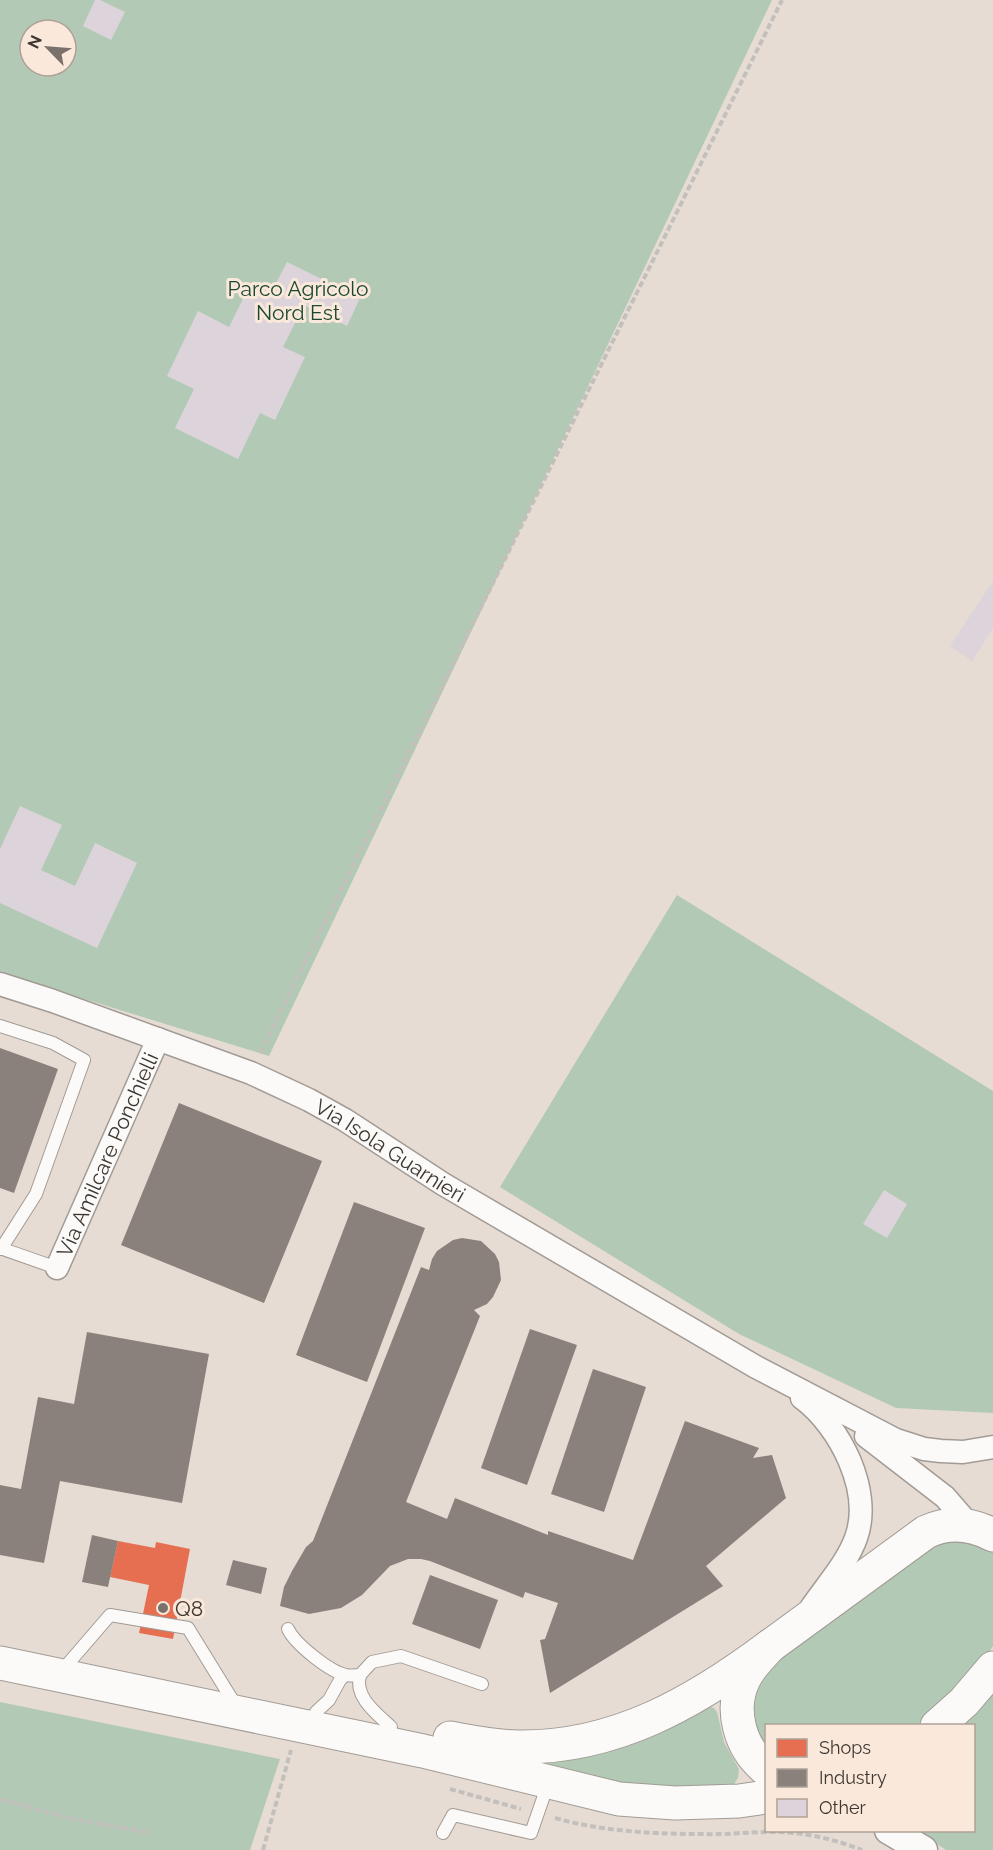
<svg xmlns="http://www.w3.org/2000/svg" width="993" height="1850" font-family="Raleway,sans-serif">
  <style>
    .green { fill: #b2cab5; fill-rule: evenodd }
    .shops { fill: #e76f51 }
    .industry { fill: #8a817c }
    .building { fill: #ddd4db }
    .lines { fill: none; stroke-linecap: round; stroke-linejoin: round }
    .service-casing { stroke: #a29b95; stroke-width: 14 }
    .minor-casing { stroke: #a29b95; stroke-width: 25 }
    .tertiary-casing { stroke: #a29b95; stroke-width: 31 }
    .secondary-casing { stroke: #a29b95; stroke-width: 35 }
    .path { stroke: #c2bfbc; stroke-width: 4; stroke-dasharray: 6 3; stroke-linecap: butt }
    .service { stroke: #fbfaf9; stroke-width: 12 }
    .minor { stroke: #fbfaf9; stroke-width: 22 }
    .tertiary { stroke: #fbfaf9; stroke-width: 28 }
    .secondary { stroke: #fbfaf9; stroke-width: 33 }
    .poi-dot { fill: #79716a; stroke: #fae8da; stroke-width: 2 }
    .labels { text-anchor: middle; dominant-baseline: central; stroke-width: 6; stroke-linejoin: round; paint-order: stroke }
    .park-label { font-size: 21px; fill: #1a482f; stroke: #fae8da }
    .street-label { font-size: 21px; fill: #3e3731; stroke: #fae8da }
    .poi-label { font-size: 21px; fill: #3e3731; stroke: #fae8da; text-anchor: start }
  </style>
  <rect width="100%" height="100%" fill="#e6dcd4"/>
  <g class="green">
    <path d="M0 0H772L269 1056 0 973ZM30 30H66V66H30Z"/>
    <path d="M677 895 993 1091V1413L896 1408 739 1334 500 1187Z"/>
    <path d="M952 1537 993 1551V1646L987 1655 938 1709 917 1725 766 1726V1752L758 1742 751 1700 752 1695 779 1655 924 1547Z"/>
    <path d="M993 1683V1850H946L917 1831 974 1830V1726L952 1725Z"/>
    <path d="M0 1702 280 1759 250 1850H0Z"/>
    <path d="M707 1706 714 1708 717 1712 724 1742 739 1769 738 1778 733 1786 657 1793 513 1762Z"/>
  </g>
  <path class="shops" d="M118 1541 155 1548 156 1542 190 1549 173 1639 139 1633 149 1585 110 1577Z"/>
  <g class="industry">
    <path d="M0 1048 58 1069 14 1193 0 1188Z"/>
    <path d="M179 1103 322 1161 264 1303 121 1245Z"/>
    <path d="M354 1202 425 1228 367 1382 296 1355Z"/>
    <path d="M462 1238 481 1241 495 1254 499 1262 501 1280 493 1297 487 1304 474 1310 480 1316 406 1502 447 1519 455 1498 548 1535V1531L633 1560 685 1421 759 1448 753 1458 772 1455 786 1498 706 1566 723 1586 550 1693 540 1640 545 1639 558 1603 525 1592 523 1598 430 1561 421 1559H408L390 1566 362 1595 341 1608 309 1614 280 1606 284 1587 292 1571 306 1547 313 1541 421 1267 429 1270 432 1259 437 1251 453 1240Z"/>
    <path d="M530 1329 577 1345 527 1485 481 1468Z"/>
    <path d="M87 1332 209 1354 182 1503 60 1481 44 1563 0 1555V1485L21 1489 38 1397 74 1404Z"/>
    <path d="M593 1369 646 1387 604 1512 551 1494Z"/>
    <path d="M92 1535 118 1541 108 1587 82 1582Z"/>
    <path d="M233 1560 267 1568 261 1594 226 1585Z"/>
    <path d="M430 1575 498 1600 480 1649 412 1624Z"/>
  </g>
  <g class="building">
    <path d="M95 0H100L125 12 111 40 83 26Z"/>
    <path d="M287 262 360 298 347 326 304 305 283 347 305 357 275 420 260 413 238 459 175 428 194 389 167 376 198 311 229 327 246 293 255 298 261 284 273 289Z"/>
    <path d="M993 581V628L972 661 950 646Z"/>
    <path d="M20 806 62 825 41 870 75 886 95 843 137 863 97 948 0 903V849Z"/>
    <path d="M884 1190 907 1204 887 1238 863 1224Z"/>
  </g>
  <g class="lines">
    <defs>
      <g id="service">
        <path d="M0 1026 53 1043 84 1060 36 1194 1 1249"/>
        <path d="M0 1248 57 1268"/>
        <path d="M288 1629C295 1644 330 1672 346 1675 350 1676 356 1675 360 1675L372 1662 401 1656 482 1684"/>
        <path d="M60 1673 110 1615 188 1628 233 1701"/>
        <path d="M360 1675C354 1697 376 1713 391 1727"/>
        <path d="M316 1712 329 1700 340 1680 345 1675"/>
        <path d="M443 1833 453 1815 531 1833 548 1784"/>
      </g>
      <g id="minor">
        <path id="s1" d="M0 984 53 1001 251 1073 309 1100 345 1120 443 1184 756 1367 896 1440 924 1449 941 1451 963 1452 993 1447"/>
        <path id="s2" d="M57 1268 158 1039"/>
        <path d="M802 1398C840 1426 873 1491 856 1538 847 1563 826 1586 811 1608"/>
        <path d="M866 1436 945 1497 971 1527"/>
      </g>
      <path id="tertiary" d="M889 1830 923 1850"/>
      <g id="secondary">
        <path d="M0 1663 423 1751 619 1799 675 1803 739 1801 766 1797"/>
        <path d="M937 1726 964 1702 993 1668"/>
        <path d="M450 1738C472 1742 496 1747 519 1747 616 1748 695 1702 770 1646"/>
        <path d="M766 1769C740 1748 729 1710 744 1679 750 1666 761 1656 770 1646L926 1532C949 1521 972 1524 993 1535"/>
      </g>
    </defs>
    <use href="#service" class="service-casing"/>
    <use href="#minor" class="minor-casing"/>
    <use href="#tertiary" class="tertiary-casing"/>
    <use href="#secondary" class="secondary-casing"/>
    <g class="path">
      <path d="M260 1053 782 0"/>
      <path d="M450 1789 521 1809"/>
      <path d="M0 1799 73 1819 151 1833"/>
      <path d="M555 1818C601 1831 651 1834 700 1834 724 1835 749 1832 773 1832 804 1832 834 1839 862 1850"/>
      <path d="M263 1850 291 1750"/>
    </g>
    <use href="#service" class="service"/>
    <use href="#minor" class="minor"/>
    <use href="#tertiary" class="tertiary"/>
    <use href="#secondary" class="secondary"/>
  </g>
  <circle class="poi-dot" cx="163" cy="1608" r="6"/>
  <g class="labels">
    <g class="park-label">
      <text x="298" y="288">Parco Agricolo<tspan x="298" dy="24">Nord Est</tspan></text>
    </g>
    <g class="street-label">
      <text stroke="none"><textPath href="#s1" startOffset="426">Via Isola Guarnieri</textPath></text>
      <text stroke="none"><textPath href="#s2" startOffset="124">Via Amilcare Ponchielli</textPath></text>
    </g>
    <g class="poi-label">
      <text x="175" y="1608">Q8</text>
    </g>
  </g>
  <rect x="765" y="1724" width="210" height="108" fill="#fae8da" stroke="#afa196" stroke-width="1.5"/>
  <rect x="777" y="1739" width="30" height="18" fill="#e76f51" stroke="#afa196" stroke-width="1.5"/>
  <text x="819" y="1754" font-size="18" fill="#3e3731">Shops</text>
  <rect x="777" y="1769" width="30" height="18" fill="#8a817c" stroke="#afa196" stroke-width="1.5"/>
  <text x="819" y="1784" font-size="18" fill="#3e3731">Industry</text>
  <rect x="777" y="1799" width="30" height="18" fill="#ddd4db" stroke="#afa196" stroke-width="1.5"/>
  <text x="819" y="1814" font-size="18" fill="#3e3731">Other</text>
  <g transform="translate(48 48) rotate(295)"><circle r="28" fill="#fae8da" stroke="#afa196" stroke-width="1.5"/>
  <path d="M0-4.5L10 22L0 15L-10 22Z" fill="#79716a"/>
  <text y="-9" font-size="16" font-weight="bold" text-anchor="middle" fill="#3e3731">N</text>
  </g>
</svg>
